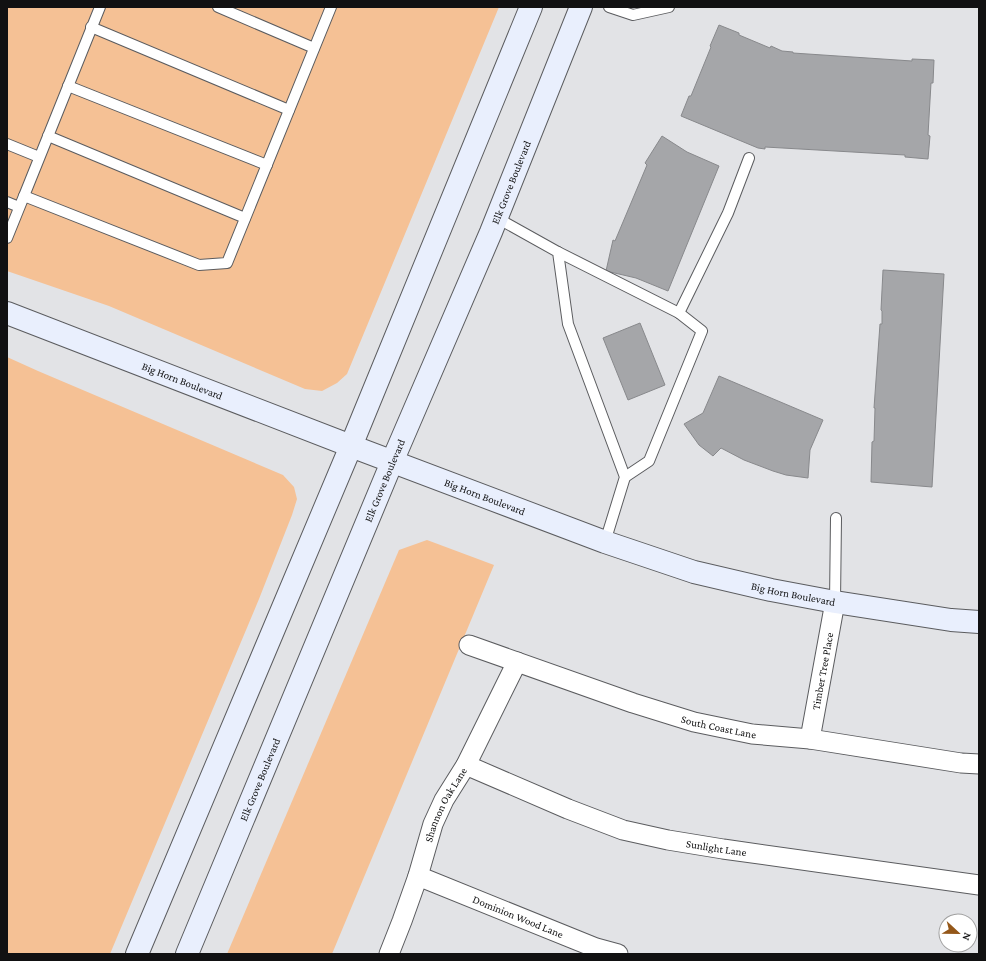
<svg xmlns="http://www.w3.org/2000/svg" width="986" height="961" font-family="'Crimson Pro',serif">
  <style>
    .green { fill: #f5c195 }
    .building { fill: #a5a6a9; stroke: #88898c }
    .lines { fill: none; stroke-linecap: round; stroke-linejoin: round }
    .service-casing { stroke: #5b5c5f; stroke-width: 12 }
    .minor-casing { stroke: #5b5c5f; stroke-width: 21 }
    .secondary-casing { stroke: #5b5c5f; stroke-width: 24 }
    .service { stroke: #fff; stroke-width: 10 }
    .minor { stroke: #fff; stroke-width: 19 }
    .secondary { stroke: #e9effd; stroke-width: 22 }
    .labels { text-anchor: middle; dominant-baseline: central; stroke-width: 3; stroke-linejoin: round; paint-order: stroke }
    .street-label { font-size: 11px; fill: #111112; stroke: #fff }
  </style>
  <rect width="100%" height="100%" fill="#e2e3e6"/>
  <g class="green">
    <path d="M7 7H499L347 374 337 383 322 391 305 389 109 306 7 271Z"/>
    <path d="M7 357 38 371 283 475 294 487 297 499 292 515 259 599 110 954H7Z"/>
    <path d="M427 540 494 565 332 954H227L399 550Z"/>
  </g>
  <g class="building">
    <path d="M719 25 739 33V35L770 48 771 46 782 51 793 52V53L912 61V59L934 60 933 83H931L928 135 930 136 928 159 905 157V155L765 147V149L758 148 681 116 689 96H691L711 47 710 46Z"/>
    <path d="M662 136 687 152 719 166 668 291 636 278 606 271 613 240 615 241 647 165 645 163Z"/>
    <path d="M883 270 944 274 932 487 871 482 872 442 874 441 875 408H874L880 324H882V311L881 310Z"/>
    <path d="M640 323 665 385 628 400 603 338Z"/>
    <path d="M719 376 823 420 810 450 808 478 786 475 773 471 744 460 721 448 713 456 699 445 684 424 703 413Z"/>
  </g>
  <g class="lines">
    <defs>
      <g id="service">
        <path d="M218 7 314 48"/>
        <path d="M609 7 633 15 669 7"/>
        <path d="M91 27 289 110"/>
        <path d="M68 86 267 165"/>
        <path d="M48 136 245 218"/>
        <path d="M7 144 39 157"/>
        <path d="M24 196 100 7"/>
        <path d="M7 202 19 207"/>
        <path d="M497 218 558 252 568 324 625 477 605 542"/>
        <path d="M7 238 24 196 199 265 227 263 331 7"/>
        <path d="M558 252 679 313 702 331 649 461 625 477"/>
        <path d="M679 313 728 213 749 158"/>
        <path d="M835 602 836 518"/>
      </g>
      <g id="minor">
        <path id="s1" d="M469 645 633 703 694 722 752 734 810 739 961 763 979 764"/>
        <path id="s2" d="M810 739 835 602"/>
        <path id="s3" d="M466 765 568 809 623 830 668 840 723 849 979 885"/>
        <path id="s4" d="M418 876 596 948 618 954"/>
        <path id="s5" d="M389 954 402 921 418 876 433 824 444 800 466 765 517 662"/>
      </g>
      <g id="secondary">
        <path id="s6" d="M7 313 351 446 605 542 694 572 771 590 835 602 951 620 979 622"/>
        <path d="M137 954 351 446 531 7"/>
        <path id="s7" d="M187 954 392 462 491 232 581 7"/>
      </g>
    </defs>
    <use href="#service" class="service-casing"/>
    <use href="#minor" class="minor-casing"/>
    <use href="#secondary" class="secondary-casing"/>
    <use href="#service" class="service"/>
    <use href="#minor" class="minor"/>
    <use href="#secondary" class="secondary"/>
  </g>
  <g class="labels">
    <g class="street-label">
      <text stroke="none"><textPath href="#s7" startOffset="837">Elk Grove Boulevard</textPath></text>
      <text stroke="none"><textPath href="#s6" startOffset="188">Big Horn Boulevard</textPath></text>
      <text stroke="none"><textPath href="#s7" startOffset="513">Elk Grove Boulevard</textPath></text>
      <text stroke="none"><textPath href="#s6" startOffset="512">Big Horn Boulevard</textPath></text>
      <text stroke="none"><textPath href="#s6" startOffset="836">Big Horn Boulevard</textPath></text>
      <text stroke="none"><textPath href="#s2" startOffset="69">Timber Tree Place</textPath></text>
      <text stroke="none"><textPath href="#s1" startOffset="263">South Coast Lane</textPath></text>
      <text stroke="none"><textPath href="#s7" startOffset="189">Elk Grove Boulevard</textPath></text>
      <text stroke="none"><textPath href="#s5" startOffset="160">Shannon Oak Lane</textPath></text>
      <text stroke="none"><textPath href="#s3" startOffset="265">Sunlight Lane</textPath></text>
      <text stroke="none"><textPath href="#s4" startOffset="108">Dominion Wood Lane</textPath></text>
    </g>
  </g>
  <rect width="986" height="961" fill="none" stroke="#111112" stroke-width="16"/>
  <g transform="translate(958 933) rotate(112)"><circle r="19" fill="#ffffff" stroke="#a0a0a0"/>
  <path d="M0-3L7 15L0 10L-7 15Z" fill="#945719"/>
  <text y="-6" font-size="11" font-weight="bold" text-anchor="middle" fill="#111112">N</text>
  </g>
</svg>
